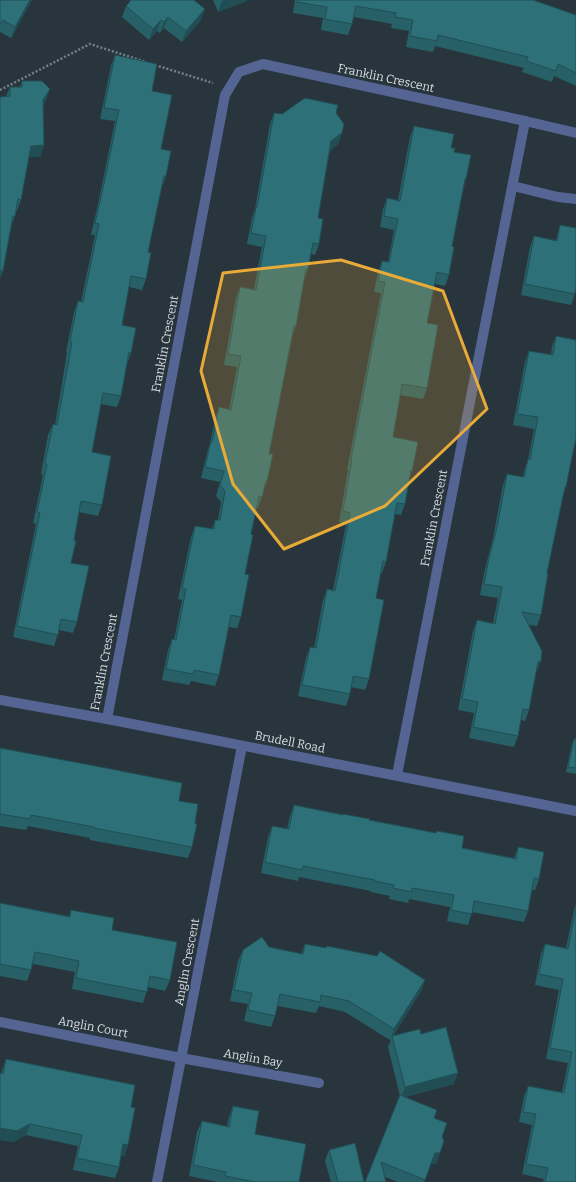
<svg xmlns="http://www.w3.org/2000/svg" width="576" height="1182" font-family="Bitter,serif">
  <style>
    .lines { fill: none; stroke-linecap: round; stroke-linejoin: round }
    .path { stroke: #768086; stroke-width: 2.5; stroke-dasharray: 2 2; stroke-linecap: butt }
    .minor { stroke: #546594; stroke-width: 10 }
    .wall { fill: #276067 }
    .shaded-wall { fill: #204e54 }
    .building { fill: #2d7078; stroke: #204e54 }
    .marked { fill: #e9ab38; fill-opacity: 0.2; stroke: #e9ab38; stroke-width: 3; stroke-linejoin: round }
    .labels { text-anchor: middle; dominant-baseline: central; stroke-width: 3; stroke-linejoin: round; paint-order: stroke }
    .street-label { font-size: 12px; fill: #d7dee3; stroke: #29353d }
  </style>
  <rect width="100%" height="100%" fill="#29353d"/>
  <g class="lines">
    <g class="path">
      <path d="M155 65 213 83"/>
      <path d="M0 90 90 44 146 62"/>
    </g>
    <g class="minor">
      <path d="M525 121 576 133"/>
      <path d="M513 186 558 197 576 199"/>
      <path d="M0 700 107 719 576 811"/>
      <path d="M107 719 225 95 239 72 263 64 525 121 397 775"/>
      <path d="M0 1022 181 1058 319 1083"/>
      <path d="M157 1182 242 746"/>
    </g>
  </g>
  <g class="wall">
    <path d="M0 0H32L11 38 0 32Z"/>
    <path d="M213 0H247V1L218 12Z"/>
    <path d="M295 0H533L576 15V86L554 76 552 82 522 72 524 68 435 46 433 52 406 47 409 31 391 28 392 24 354 17 352 24 348 35 321 30 323 18 293 13Z"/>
    <path d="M126 6 201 20 182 42 164 28 160 33 157 31 149 40 122 17Z"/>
    <path d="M115 55 152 91 166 176 162 187 148 252 146 279 142 290 129 287 122 325 131 353 127 364 121 396 117 407 100 404 92 452 102 505 98 516 79 512 74 540 71 563 77 622 73 633 59 630 54 646 13 637 36 524 33 523 43 475 41 474 48 435 53 424 55 425 67 353 66 352 74 312 78 301 81 302 95 235H91L100 195 115 121 100 119 111 66Z"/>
    <path d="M22 81 46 100 43 105 44 145 40 157H29L21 200 17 211H16L15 216 11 227 3 271 0 278V97L6 96 10 87H20Z"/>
    <path d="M274 113 282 114 336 113 342 133 338 144 330 151 318 218 319 244 315 255 311 254 308 269 304 280 296 326 293 334 269 454 267 481 258 508H256L251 534 245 574 241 617 237 628 229 627 219 675 215 686 191 681 189 685 162 680 168 650 172 639 174 640 182 600 178 599 191 537 195 526 212 529 215 520H218L221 502 216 496 220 482 201 478 207 453 210 443 215 419 219 407 229 409 237 367 224 365 236 298 240 287 254 289 262 247 247 244 252 218 255 209 270 124Z"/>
    <path d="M414 126 451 148 454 152 466 179 464 187 452 246 449 275 445 286 435 284 427 323V388L423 399 400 395 393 437 412 471 409 480 405 504 401 515 395 514 386 562 382 573H381L376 598 369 679 365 690 351 687 350 694 346 706 298 696 306 658 310 647 314 648 323 600 327 589 333 590 346 524 339 522 348 470H347L381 293 374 292 378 272 382 261 388 262 394 230 380 227 383 209 387 198 398 200 410 137Z"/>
    <path d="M560 225 575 294 571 305 521 295 530 247 534 236 556 240Z"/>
    <path d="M556 336 566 487 562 498 547 573 541 615 537 626 529 625 541 661 536 672 529 710 525 721 521 720 518 736 514 747 469 738 474 713 458 710 473 631 477 620 493 623 498 598 480 595 485 569 493 538 503 485 507 474 523 477 524 471 528 460 534 429 513 425 525 362 529 351 551 355 552 347Z"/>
    <path d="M574 739H576V774L566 772 572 744Z"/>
    <path d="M0 748 179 801 195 824 192 847 188 858 90 840V838L28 826 26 830 0 826Z"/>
    <path d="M294 805 436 833 437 831 462 848 514 858 518 847 539 879 535 890H532L528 911 524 922 472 912 468 925 447 921 450 907 409 899 408 903 389 899 390 896 371 892V891L299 877 298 881 261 873 268 837 272 826 287 829 290 816Z"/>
    <path d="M0 903 69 916 71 910 112 930 170 980 165 991 148 987 143 1003 72 989 75 972 33 964 31 970 27 981 0 976Z"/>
    <path d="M576 904V1182H543L544 1179 522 1174 532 1125 519 1122 524 1096 528 1086 562 1092 568 1063 546 1059 559 990 535 985 541 954 545 944 566 948 574 910Z"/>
    <path d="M305 944 326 948 327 946 425 980 421 991 393 1036 421 1034 454 1084 405 1097 434 1118 444 1141 436 1164H431L424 1182H398L385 1177 365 1182 400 1096 388 1047 391 1039 390 1040 345 1012 319 1006 316 1013 278 1006 275 1016 271 1027 244 1021 248 1004 230 1001 238 961 243 950 269 947 301 954Z"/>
    <path d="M6 1059 131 1107 128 1145 124 1156 121 1155 119 1167 115 1178 73 1170 78 1146 26 1135 13 1142 0 1140V1073H1Z"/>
    <path d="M233 1106 255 1134 299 1182H218L189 1176 197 1132 202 1121 227 1126 229 1117Z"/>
    <path d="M329 1150 364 1182H331L325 1161Z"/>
  </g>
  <g class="shaded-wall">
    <path d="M30 0H32L11 38 15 27Z"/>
    <path d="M225 0H247V1L218 12 222 1Z"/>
    <path d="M205 9 201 20 182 42 186 31Z"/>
    <path d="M168 17 164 28 160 33 164 22Z"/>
    <path d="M161 20 157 31 149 40 153 29Z"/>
    <path d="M50 89 46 100 39 111 43 100Z"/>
    <path d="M342 133 338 144 327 153 331 141Z"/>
    <path d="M44 145 40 157H27L31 146Z"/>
    <path d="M541 661 537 672 534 673 538 662Z"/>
    <path d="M425 980 421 991 392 1037V1036L390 1040 394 1029Z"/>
    <path d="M458 1073 454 1084 401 1098 405 1087Z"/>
    <path d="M30 1124 26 1135 13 1142 0 1140V1128Z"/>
    <path d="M123 1144 128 1145 124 1156 119 1155Z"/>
    <path d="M435 1153H440L436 1164H431L424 1182Z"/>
  </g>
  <g class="building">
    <path d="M0 0H30L15 27 3 20 0 25Z"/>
    <path d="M131 0H194L205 9 186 31 168 17 164 22 161 20 153 29 126 6Z"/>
    <path d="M297 0H533L576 15V73L558 64 556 71 526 61 528 57 438 35 437 41 410 36 413 20 395 17 396 13 356 6 352 24 325 19 327 7 297 2Z"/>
    <path d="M115 55 157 64 152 91 172 95 161 149 171 151 166 176H164L148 252 151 253 146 279 131 276 122 325 136 328 131 353 129 352 121 396 103 393 92 452 111 456 102 505 81 501 74 540 76 541 71 563 89 566 77 622 61 619 58 635 17 626 40 513 37 512 47 464 45 463 53 424 57 425 72 342 70 341 78 301 83 302 99 224 95 223 104 184 119 110 104 108Z"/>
    <path d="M22 81H42L50 89 43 100 44 145 31 146 21 200 18 199 15 216H13L3 271 1 270 0 276V97L10 96V87H22Z"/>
    <path d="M305 98 338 105 336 113 344 124 342 133 331 141 318 218 323 219 319 244 313 243 308 269H306L296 326H294L269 454H273L267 481H266L262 497 259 496 251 534 253 535 245 574 249 575 241 617 231 615 219 675 194 670 193 674 166 669 172 639 176 640 186 589 182 588 195 526 214 529 215 520H220L225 491 220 485 224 471 205 467 211 441 212 442 219 407 231 410 241 356 228 354 240 287 256 290 266 236 251 233 256 207H257L274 113 282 114Z"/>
    <path d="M414 126 454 134 451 148H455L454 152 471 155 466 179H465L452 246 454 247 449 275 437 272 427 323 438 325 427 388 402 384 393 437 418 442 412 471 411 470 405 504 397 503 386 562 383 561 376 598 384 600 369 679 353 676 350 694 302 685 310 647 316 648 327 589 335 591 350 513 343 511 352 459H351L385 282 378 281 382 261 389 262 398 219 384 216 387 198 400 201Z"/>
    <path d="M560 225 576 228V287L575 294 525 284 534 236 557 241Z"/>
    <path d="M556 336 576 340V438L566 487H565L547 573H548L541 615 522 612 542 651 541 661 538 662 529 710 523 709 518 736 473 727 478 702 462 699 477 620 495 624 502 587 484 584 489 558 497 527 507 474 524 477 528 459 530 460 538 417 517 414 529 351 553 355Z"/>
    <path d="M574 739H576V768L568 767Z"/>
    <path d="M0 748 106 768 182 783 179 801 198 804 195 824H197L192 847 94 828V827L31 815 30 819 0 814Z"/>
    <path d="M294 805 343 815V814L370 819 369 820 436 833 437 831 464 836 462 848 516 859 518 847 544 852 539 879 534 878 528 911 474 901 472 914 451 910 454 895 412 888V892L393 888 394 885 375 881V880L303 866 302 870 265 862 272 826 289 829Z"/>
    <path d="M0 903 70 917 71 910 114 918 112 930 177 942 170 980 150 976 147 992 76 978 79 961 35 952 31 970 0 964Z"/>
    <path d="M576 908V1182H545L548 1168 526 1164 536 1114 523 1112 528 1086 564 1093 572 1052 550 1048 563 979 539 974 545 944 568 949Z"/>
    <path d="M262 937 269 947 303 954 305 944 326 948 327 946 377 956 380 951 425 980 394 1029 349 1001 321 995 320 1002 280 994 275 1016 248 1010 252 993 234 990 243 950Z"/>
    <path d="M446 1027 458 1073 405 1087 392 1036 420 1029 421 1034Z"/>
    <path d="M6 1059 135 1085 131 1107 135 1108 128 1145 123 1144 119 1167 77 1158 82 1135 30 1124 17 1131 0 1128V1073L3 1074Z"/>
    <path d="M400 1095 437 1110 434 1118 447 1123 442 1137 444 1141 440 1153H435L425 1180 381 1162 386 1182H365Z"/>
    <path d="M233 1106 259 1111 255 1134 306 1144 299 1182H256L225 1176 226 1172 193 1165 202 1121 229 1127Z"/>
    <path d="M355 1143 364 1182H338L329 1150Z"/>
  </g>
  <path class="marked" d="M341 260 443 291 487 409 385 506 284 549 233 484 201 371 223 273Z"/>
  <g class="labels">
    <g class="street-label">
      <text transform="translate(386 78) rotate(12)">Franklin Crescent</text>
      <text transform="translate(165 344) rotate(-79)">Franklin Crescent</text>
      <text transform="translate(434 518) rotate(-79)">Franklin Crescent</text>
      <text transform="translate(104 662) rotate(-79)">Franklin Crescent</text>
      <text transform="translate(290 742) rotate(11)">Brudell Road</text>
      <text transform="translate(187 962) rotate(-79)">Anglin Crescent</text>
      <text transform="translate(93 1027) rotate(11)">Anglin Court</text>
      <text transform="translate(253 1058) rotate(10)">Anglin Bay</text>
    </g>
  </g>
</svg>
